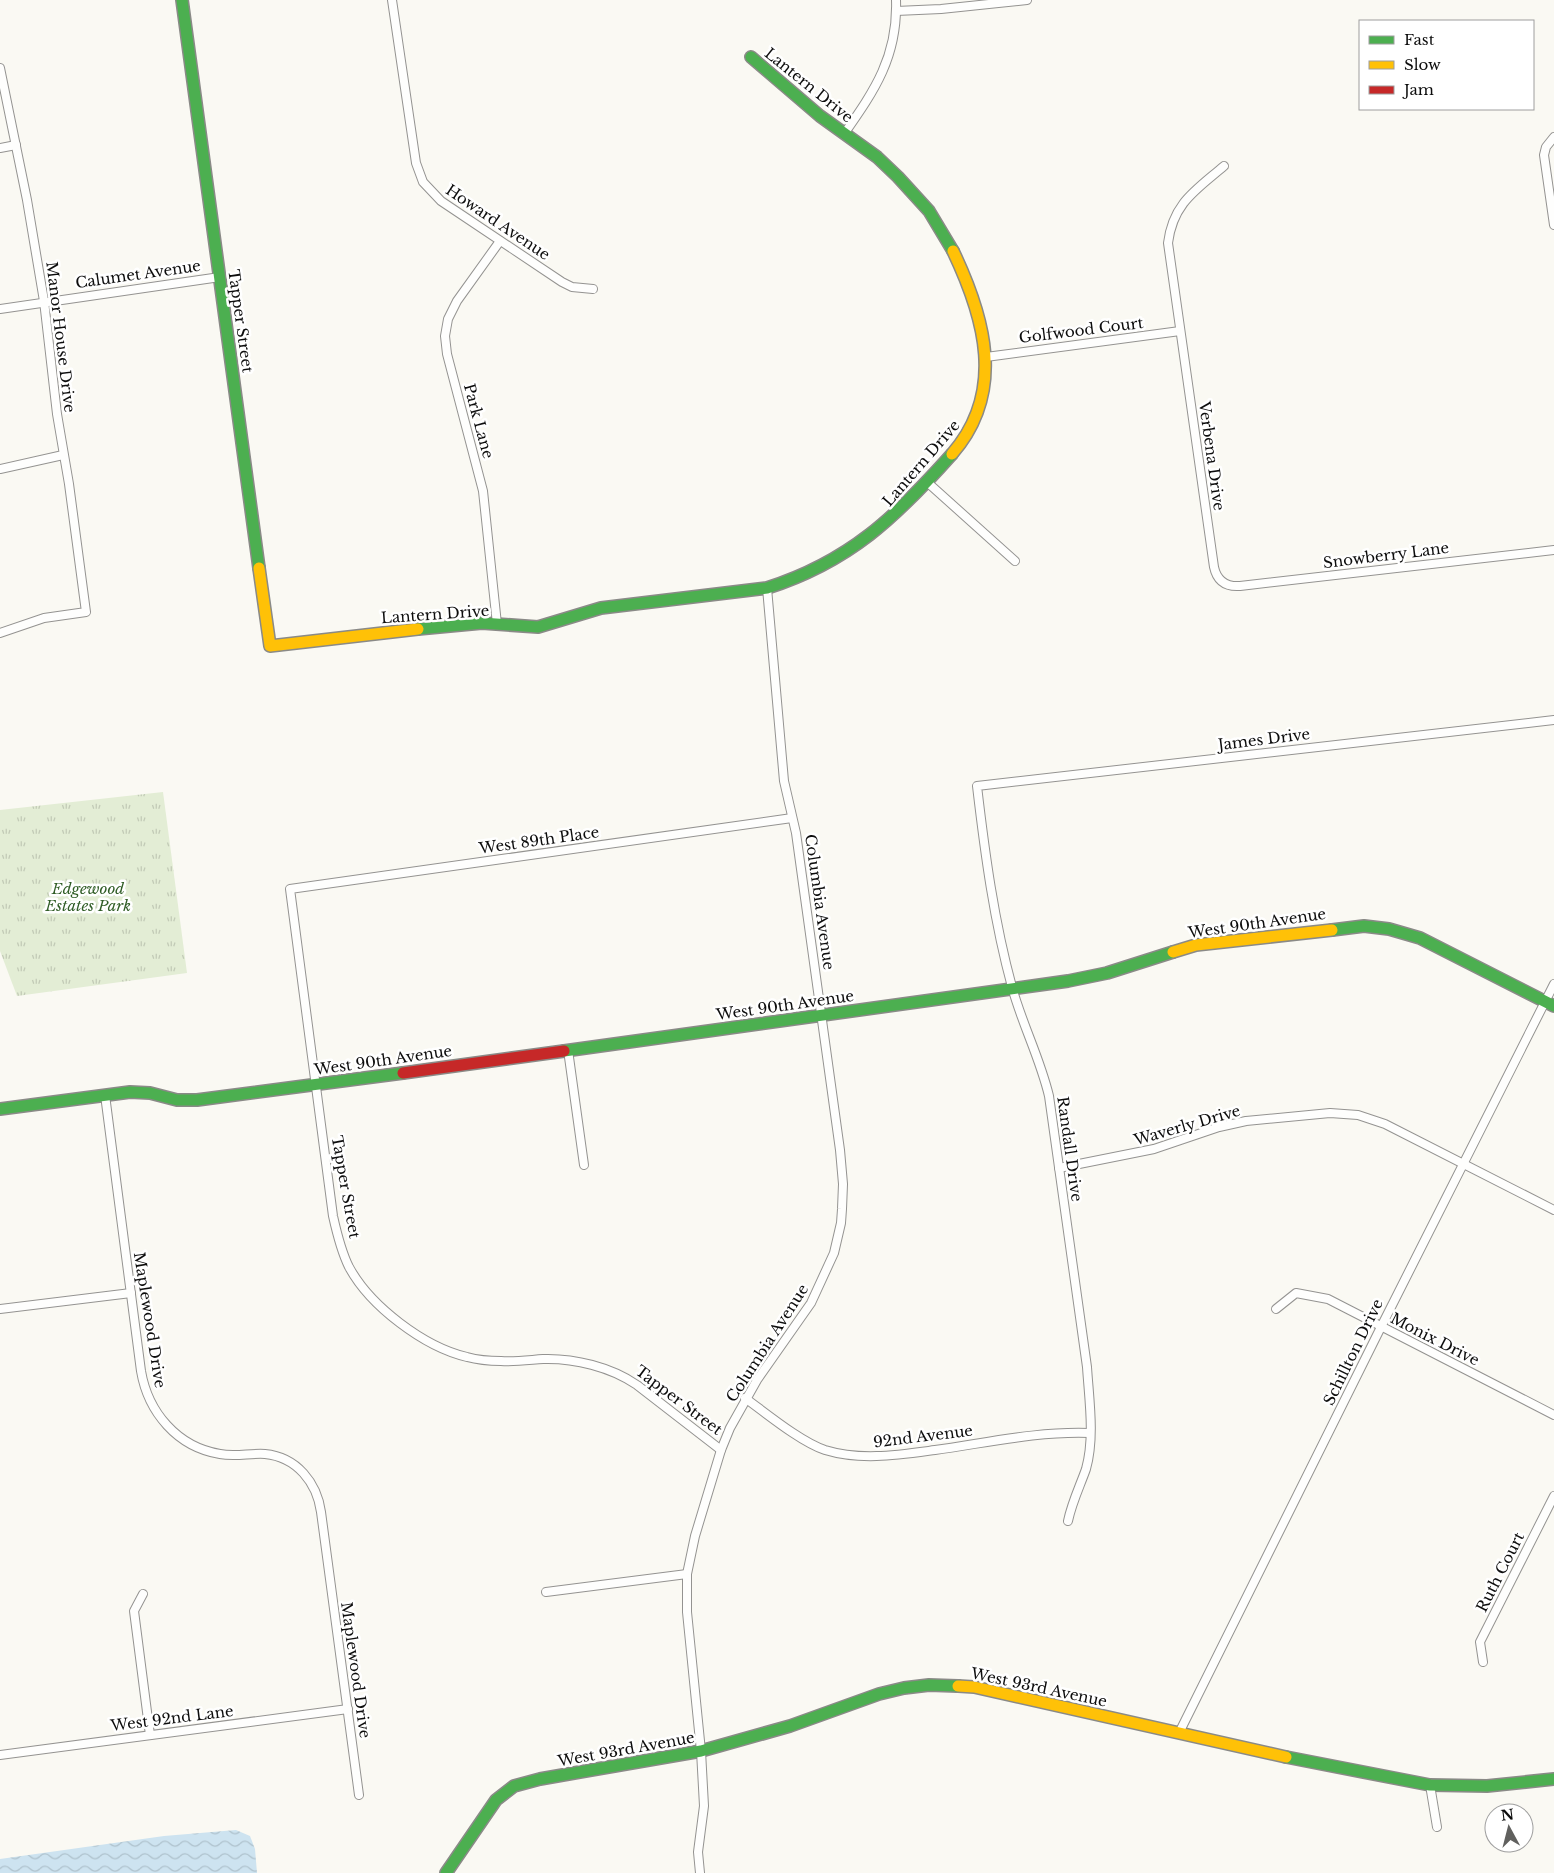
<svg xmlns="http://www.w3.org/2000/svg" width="1554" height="1873" font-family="'Libre Baskerville',serif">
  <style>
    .grass { fill: url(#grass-tufts) }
    .water { fill: url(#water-waves) }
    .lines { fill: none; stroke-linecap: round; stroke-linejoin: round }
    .street-casing { stroke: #949391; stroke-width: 10 }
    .fast-casing { stroke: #8a8a87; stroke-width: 14 }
    .slow-casing { stroke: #8a8a87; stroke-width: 14 }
    .jam-casing { stroke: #8a8a87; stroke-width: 14 }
    .street { stroke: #fefefd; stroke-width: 8 }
    .fast { stroke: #4caf50; stroke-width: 11 }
    .slow { stroke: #ffc107; stroke-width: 11 }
    .jam { stroke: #c62828; stroke-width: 11 }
    .labels { text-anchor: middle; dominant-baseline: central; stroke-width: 5; stroke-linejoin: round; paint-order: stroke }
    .street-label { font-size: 15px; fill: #0d0d0d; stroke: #fff }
    .park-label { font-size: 15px; font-style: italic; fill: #305d26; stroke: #fff }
  </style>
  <defs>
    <pattern id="grass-tufts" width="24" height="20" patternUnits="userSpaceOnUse" patternTransform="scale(1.25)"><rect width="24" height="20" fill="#e3edd5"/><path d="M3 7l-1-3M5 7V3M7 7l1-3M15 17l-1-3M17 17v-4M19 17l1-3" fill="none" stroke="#c2cab6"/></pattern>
    <pattern id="water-waves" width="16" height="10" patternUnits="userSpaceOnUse" patternTransform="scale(1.25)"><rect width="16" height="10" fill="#cde3f0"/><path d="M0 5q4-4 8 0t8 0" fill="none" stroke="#afc2cd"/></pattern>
  </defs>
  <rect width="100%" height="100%" fill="#faf9f3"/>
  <path class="grass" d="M163 792 187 973 17 996 0 951V810Z"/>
  <path class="water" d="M236 1830 250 1836 255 1849 257 1873H0V1859L164 1836Z"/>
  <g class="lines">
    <defs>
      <g id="street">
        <path d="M392 0 416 163 423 182 441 201 562 282 572 287 593 289"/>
        <path d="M896 11 941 9 1027 0"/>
        <path d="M0 68 27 200 44 301 57 414 69 484 86 612 44 618 0 633"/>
        <path d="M844 134C875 90 898 56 896 0"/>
        <path d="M1554 137 1546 147 1544 155 1554 225"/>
        <path d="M0 148 16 145"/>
        <path d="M1224 166C1196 190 1173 203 1168 243L1214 567C1217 581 1226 587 1240 586L1554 550"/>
        <path d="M0 309 220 277"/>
        <path d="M986 357 1180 331"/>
        <path d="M0 469 63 455"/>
        <path d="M927 482 1015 561"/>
        <path d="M497 624 483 491 447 354 445 336 448 319 457 301 500 241"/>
        <path d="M568 1050 584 1165"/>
        <path d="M105 1095 141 1371C148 1412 177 1447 220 1454 235 1457 250 1453 265 1454 297 1457 317 1483 321 1512L359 1795"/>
        <path d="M1059 1168 1154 1149 1219 1127 1246 1121 1330 1113 1358 1115 1385 1124 1554 1210"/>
        <path d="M0 1309 131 1293"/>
        <path d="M1276 1309 1296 1293 1328 1299 1554 1415"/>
        <path d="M745 1398C767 1414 801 1442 825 1450 861 1461 898 1455 935 1450 986 1443 1038 1431 1090 1433"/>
        <path d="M721 1450 637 1385C611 1367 574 1358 543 1359 529 1360 515 1362 501 1361 490 1361 478 1360 467 1357 424 1347 370 1306 349 1267 341 1251 337 1234 333 1216L290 889 792 818"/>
        <path d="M1068 1521C1072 1502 1080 1486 1086 1469 1095 1437 1089 1399 1087 1367L1049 1096C1040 1058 1022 1024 1012 987 994 921 985 854 977 786L1554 720"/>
        <path d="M546 1592 687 1574"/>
        <path d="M143 1594 134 1611 150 1735"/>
        <path d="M1483 1662 1480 1642 1554 1496"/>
        <path d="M1179 1733 1381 1327 1554 984"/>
        <path d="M0 1755 348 1709"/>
        <path d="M1430 1785 1437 1827"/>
        <path d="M700 1873 698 1852 704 1806 701 1751 687 1612V1574L695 1536 721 1450 730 1428 757 1380 811 1303 834 1253 841 1223 842 1209 843 1184 840 1150 796 833 784 781 767 588"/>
      </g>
      <g id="fast">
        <path d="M182 0 259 568"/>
        <path d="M751 57 820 116 877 157 898 177 929 211 953 251"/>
        <path d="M418 629 482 623 538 627 601 608 767 588C849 562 896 517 952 454"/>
        <path d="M1332 930 1364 926 1389 929 1420 938 1554 1006"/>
        <path d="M564 1051 1068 981 1107 973 1173 952"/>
        <path d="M0 1109 130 1092 150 1093 177 1100H197L403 1073"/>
        <path d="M1286 1757 1430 1785 1487 1786 1554 1779"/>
        <path d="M446 1873 496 1800 514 1786 540 1779 701 1751 790 1726 879 1694 904 1688 929 1685 958 1686"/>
      </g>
      <g id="slow">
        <path d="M952 454C1006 392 985 318 953 251"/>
        <path d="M259 568 270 646 418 629"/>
        <path d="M1173 952 1196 945 1332 930"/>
        <path d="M958 1686 974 1687 1286 1757"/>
      </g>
      <path id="jam" d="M403 1073 564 1051"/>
    </defs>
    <use href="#street" class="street-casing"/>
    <use href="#fast" class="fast-casing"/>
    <use href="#slow" class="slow-casing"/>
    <use href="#jam" class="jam-casing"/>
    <use href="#street" class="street"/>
    <use href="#fast" class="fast"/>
    <use href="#slow" class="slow"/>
    <use href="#jam" class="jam"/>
  </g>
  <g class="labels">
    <g class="street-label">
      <text transform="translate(809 85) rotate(39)">Lantern Drive</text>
      <text transform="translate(498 222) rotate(34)">Howard Avenue</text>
      <text transform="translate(138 274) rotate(-8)">Calumet Avenue</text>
      <text transform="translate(241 321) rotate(82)">Tapper Street</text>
      <text transform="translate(1081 330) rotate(-7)">Golfwood Court</text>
      <text transform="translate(61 337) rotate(83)">Manor House Drive</text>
      <text transform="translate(479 421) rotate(75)">Park Lane</text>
      <text transform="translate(1212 456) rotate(82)">Verbena Drive</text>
      <text transform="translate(921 463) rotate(-49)">Lantern Drive</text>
      <text transform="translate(1386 555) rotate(-7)">Snowberry Lane</text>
      <text transform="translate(435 614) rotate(-4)">Lantern Drive</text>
      <text transform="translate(1264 739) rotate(-7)">James Drive</text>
      <text transform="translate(539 840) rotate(-8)">West 89th Place</text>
      <text transform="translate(820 902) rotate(82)">Columbia Avenue</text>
      <text transform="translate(1257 923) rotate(-8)">West 90th Avenue</text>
      <text transform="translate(785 1005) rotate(-8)">West 90th Avenue</text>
      <text transform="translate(383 1060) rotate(-8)">West 90th Avenue</text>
      <text transform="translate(1187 1125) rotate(-16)">Waverly Drive</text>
      <text transform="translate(1070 1149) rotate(82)">Randall Drive</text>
      <text transform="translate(346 1187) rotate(80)">Tapper Street</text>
      <text transform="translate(150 1320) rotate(81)">Maplewood Drive</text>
      <text transform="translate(1435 1339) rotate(27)">Monix Drive</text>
      <text transform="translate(767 1343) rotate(-57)">Columbia Avenue</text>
      <text transform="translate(1353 1352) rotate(-64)">Schillton Drive</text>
      <text transform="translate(679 1400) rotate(37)">Tapper Street</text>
      <text transform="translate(923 1436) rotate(-7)">92nd Avenue</text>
      <text transform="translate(1500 1572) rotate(-63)">Ruth Court</text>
      <text transform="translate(356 1670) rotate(82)">Maplewood Drive</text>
      <text transform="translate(1039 1687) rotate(12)">West 93rd Avenue</text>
      <text transform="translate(172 1718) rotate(-7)">West 92nd Lane</text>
      <text transform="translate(626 1749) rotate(-10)">West 93rd Avenue</text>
    </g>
    <g class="park-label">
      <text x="88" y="888">Edgewood<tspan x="88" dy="17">Estates Park</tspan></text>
    </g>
  </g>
  <rect x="1359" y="20" width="175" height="90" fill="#ffffff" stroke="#9e9e9e"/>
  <rect x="1369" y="36" width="25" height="8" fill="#4caf50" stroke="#9e9e9e"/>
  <text x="1404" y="45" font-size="15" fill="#0d0d0d">Fast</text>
  <rect x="1369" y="61" width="25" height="8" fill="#ffc107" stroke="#9e9e9e"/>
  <text x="1404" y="70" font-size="15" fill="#0d0d0d">Slow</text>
  <rect x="1369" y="86" width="25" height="8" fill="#c62828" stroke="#9e9e9e"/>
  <text x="1404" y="95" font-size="15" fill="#0d0d0d">Jam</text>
  <g transform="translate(1509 1828) rotate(353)"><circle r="24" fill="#ffffff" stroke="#9e9e9e"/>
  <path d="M0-4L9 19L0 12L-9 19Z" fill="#60605e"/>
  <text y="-8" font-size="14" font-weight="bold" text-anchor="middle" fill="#0d0d0d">N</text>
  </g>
</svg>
